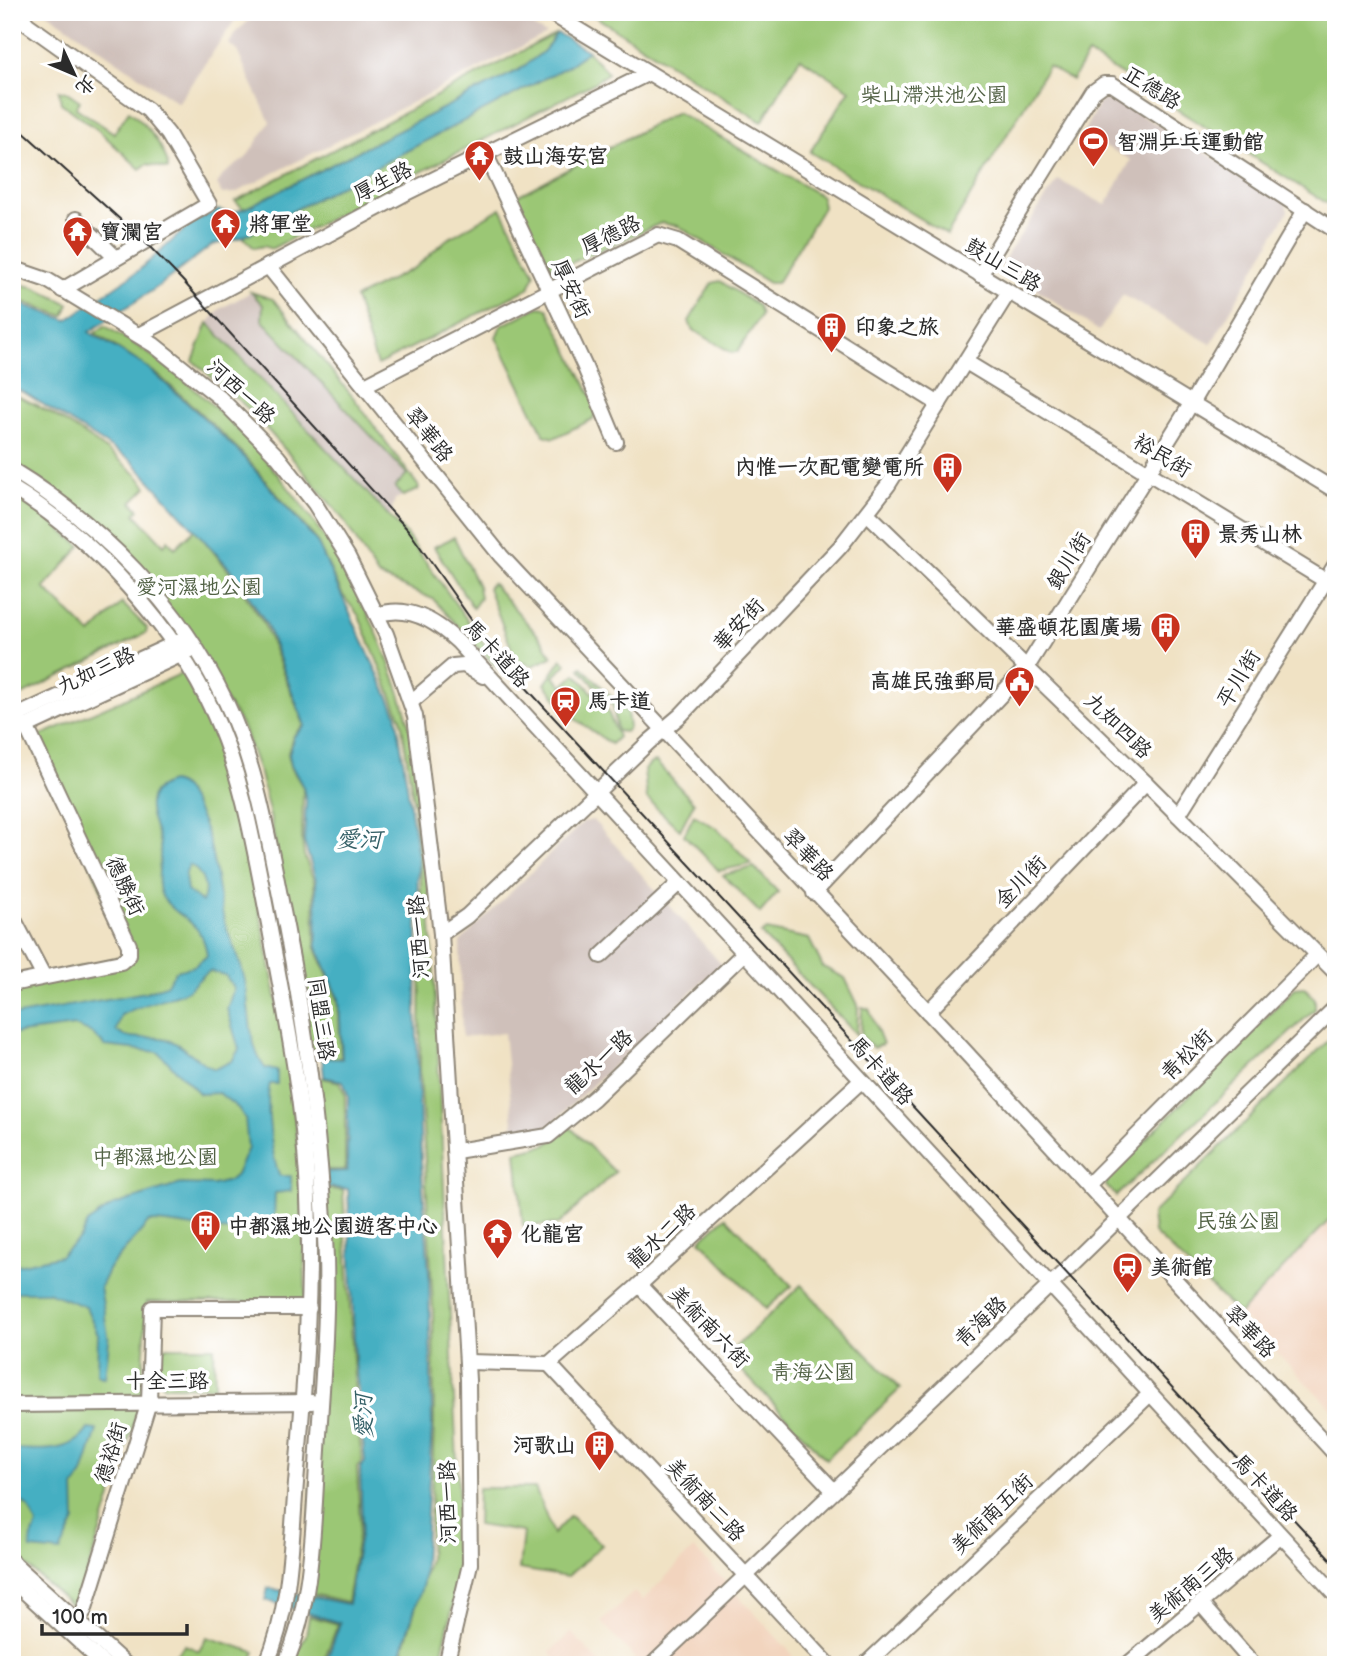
<svg xmlns="http://www.w3.org/2000/svg" width="1348" height="1677" font-family="'Balsamiq Sans','LXGW WenKai TC',sans-serif">
  <style>
    .built { fill: #f2d4be }
    .industrial { fill: #cfc0ba }
    .green { fill: #9bc774; stroke: #637950; stroke-width: 2 }
    .water { fill: #44afc2; stroke: #386d76; stroke-width: 2; fill-rule: evenodd }
    .lines { fill: none; stroke-linecap: round; stroke-linejoin: round }
    .minor-casing { stroke: #8e8678; stroke-width: 18 }
    .minor { stroke: #fff; stroke-width: 14 }
    .tram { stroke: #2b2b2b; stroke-width: 2 }
    .labels { text-anchor: middle; dominant-baseline: central; stroke-width: 7; stroke-linejoin: round; paint-order: stroke }
    .street-label { font-size: 21px; fill: #2b2b2b; stroke: #fff }
    .park-label { font-size: 21px; fill: #526245; stroke: #fff }
    .poi-label { font-size: 21px; font-weight: bold; fill: #2b2b2b; stroke: #fff; text-anchor: start }
    .water-label { font-size: 23px; font-style: italic; fill: #356067; stroke: #fff }
  </style>
  <rect width="100%" height="100%" fill="#fff"/>
  <filter id="ink" filterUnits="userSpaceOnUse"><feTurbulence type="fractalNoise" baseFrequency=".0143" numOctaves="2"/><feDisplacementMap in="SourceGraphic" scale="14" xChannelSelector="R" yChannelSelector="G"/><feConvolveMatrix kernelMatrix="1 2 1 2 8 2 1 2 1" color-interpolation-filters="sRGB"/></filter>
  <filter id="wash" filterUnits="userSpaceOnUse"><feTurbulence type="fractalNoise" baseFrequency=".00686" numOctaves="4" result="noise"/><feDisplacementMap in="SourceGraphic" scale="28" xChannelSelector="R" yChannelSelector="G"/><feGaussianBlur stdDeviation="1.57" result="paint"/><feColorMatrix in="noise" values="0 0 0 0 0 0 0 0 0 0 0 0 0 0 0 0 0 1.4 0 .05"/><feComposite in="paint" operator="in"/></filter>
  <g filter="url(#wash)">
    <rect width="100%" height="100%" fill="#f0e2c4"/>
    <g class="built">
      <path d="M1336 1213V1413L1239 1314Z"/>
      <path d="M694 1548 793 1655 783 1665H628L635 1658 601 1622 634 1592 643 1600Z"/>
      <path d="M571 1632 602 1665H559L550 1652Z"/>
    </g>
    <g class="industrial">
      <path d="M46 12H224L235 20 178 103Z"/>
      <path d="M259 12H508L546 34 235 193 222 194 217 184 224 174 246 158 270 122 237 51 229 44 236 32Z"/>
      <path d="M1114 99 1285 200 1288 211 1211 344 1123 295 1099 331 1000 265 1058 180 1106 205 1131 160 1082 134 1100 101Z"/>
      <path d="M251 292 263 305V320L408 474 395 487 403 496 395 499 390 517 208 323 220 309Z"/>
      <path d="M593 820 721 964 546 1129 514 1132 504 1033 462 1037 460 942 583 822Z"/>
    </g>
    <g class="green">
      <path d="M588 12H1336V209L1088 54 1072 80 1048 66 947 235 810 152 850 90 800 58 762 122Z"/>
      <path d="M557 33 544 51 519 70 244 209 235 201Z"/>
      <path d="M588 51 608 73 592 84 271 249 264 246 254 248 243 237 568 66Z"/>
      <path d="M59 91 67 92 80 101 76 108 114 133 129 111C144 121 168 151 168 169L147 164 140 169 98 130 61 103Z"/>
      <path d="M677 112 821 196 823 207 777 283H769L678 226 661 223 560 268 549 266 515 197Z"/>
      <path d="M501 208 535 274 529 288 377 365 355 298 416 267 446 240Z"/>
      <path d="M720 281 758 306 761 315 738 351 732 353 692 329 689 321 712 283Z"/>
      <path d="M12 283 34 287 69 304 64 316 12 298Z"/>
      <path d="M251 292 273 299 353 397 419 487 418 490 403 496 395 487 407 474 262 320 263 305Z"/>
      <path d="M538 307 547 308 598 409 593 419 554 438 544 435 496 337 501 326Z"/>
      <path d="M208 323 405 533 500 666 498 669 433 599 378 576 343 519 288 453 251 411 193 361Z"/>
      <path d="M105 326C245 406 361 557 406 713 422 771 426 833 429 893 433 956 437 1019 439 1082 446 1223 453 1364 459 1505L460 1576 439 1665H399L429 1559 434 1424 433 1309 420 1069 421 882 414 805 401 719 359 616 342 594 315 538 239 450 193 406 158 375 95 333Z"/>
      <path d="M12 394C45 406 127 459 147 487L132 502 139 510 135 514 164 545 168 540 175 548 195 529 230 572 263 622 304 725 293 736 288 753 290 766 303 787 302 841 304 855 314 881 315 946 338 1000 341 1058 311 1057 271 820 260 774 242 725 121 548 65 496 12 462Z"/>
      <path d="M23 500 81 546 44 588 91 634 122 603 147 628 146 633 12 700V505Z"/>
      <path d="M454 537 478 586 480 598 473 608 434 547Z"/>
      <path d="M492 583 544 642 552 657 532 666 516 660 488 588Z"/>
      <path d="M562 659 566 664 554 677 563 686 576 674 607 709 618 737 611 744 571 716 545 684Z"/>
      <path d="M582 667 627 712 629 727 625 732 617 731 613 706 580 669Z"/>
      <path d="M185 672 213 724 242 817 289 1065 301 1176 306 1302H147L141 1400 77 1606 70 1604 12 1553V984L129 955 37 737Z"/>
      <path d="M656 762 694 803 680 830 647 799 644 770 651 763Z"/>
      <path d="M694 815 718 829 751 864 719 871 684 835Z"/>
      <path d="M754 867 778 892 760 913 723 875Z"/>
      <path d="M766 930 809 939 823 967 845 978 858 1005 857 1035 761 934Z"/>
      <path d="M1304 987 1315 999V1009L1116 1196 1106 1186 1107 1179 1295 988Z"/>
      <path d="M862 1007 869 1009 883 1044 873 1048 861 1035Z"/>
      <path d="M1336 1033V1213L1239 1314 1154 1233 1152 1214Z"/>
      <path d="M323 1078 340 1082 345 1094V1170H323L314 1079Z"/>
      <path d="M570 1127 615 1172 559 1224 523 1226 516 1152 546 1145Z"/>
      <path d="M324 1189 343 1190 355 1394 362 1461 357 1467 360 1523 347 1602 307 1593Z"/>
      <path d="M726 1217 792 1286 766 1309 700 1240Z"/>
      <path d="M801 1285 900 1389 826 1459 727 1355Z"/>
      <path d="M157 1347H214L215 1387 165 1386 158 1379Z"/>
      <path d="M478 1488H535L553 1534 570 1516 602 1545 567 1577 519 1569 523 1532 477 1525Z"/>
      <path d="M309 1616 338 1624 322 1665H291L306 1635Z"/>
      <path d="M207 1637 255 1652 249 1665H166L185 1645 199 1651Z"/>
    </g>
    <g class="water">
      <path d="M557 33 588 51 568 66 243 237 212 245 156 288 89 332 147 367 205 419 241 454 317 542 396 713 418 857 416 1009 421 1160 429 1274 432 1425 423 1583 397 1665H325L340 1623 265 1600 268 1588 348 1604 362 1524 360 1467 365 1462 355 1362 348 1189 325 1187 324 1172 347 1171 348 1095 343 1081 324 1077 322 1058 342 1059 339 999 317 947 316 880 304 842 306 801 303 787 291 765 289 754 294 736 305 726 266 623 234 573 132 461 25 393 12 388V301L67 320 138 271 192 223 218 210 230 213 244 209 519 70 544 51Z"/>
      <path d="M171 782C185 785 186 792 193 803 218 848 212 873 224 920 230 940 241 960 245 981 250 1008 248 1046 265 1068L277 1071V1084H270C265 1101 272 1160 280 1176H291V1191L275 1193 274 1219C247 1244 182 1221 149 1222L109 1268 100 1287 109 1341 105 1378 97 1375 98 1334 86 1307 48 1292H12V1266L60 1256 80 1238 87 1223 114 1205 181 1184 213 1185 229 1181 236 1175 248 1148 245 1118 238 1108 219 1093 200 1094 158 1052 105 1046 92 1033 75 1026 12 1034V1016L146 992 166 985 176 971 194 966 207 956C203 919 178 920 163 898 154 884 162 861 160 845 158 830 146 813 151 798 155 789 162 784 171 782ZM189 864C202 872 209 888 202 902L187 891 185 876ZM210 971 225 975 234 988 227 1009 239 1049 232 1061 215 1069C196 1062 186 1045 166 1039 150 1035 130 1042 116 1031L121 1015C142 1004 163 1000 184 992 194 988 199 976 210 971Z"/>
      <path d="M88 1429 97 1430 83 1474 74 1487 75 1521 60 1552 31 1549 30 1542 37 1525 29 1508 12 1493V1449C37 1450 73 1454 88 1429Z"/>
    </g>
  </g>
  <g filter="url(#ink)">
    <g class="lines">
      <defs>
        <g id="minor">
          <path d="M549 12 1336 491"/>
          <path d="M20 13 27 24 148 110 168 134 209 204 62 290"/>
          <path d="M486 155 584 365 616 442"/>
          <path d="M76 219 114 256"/>
          <path d="M268 266 501 556 948 1033 1336 1455"/>
          <path d="M12 268 47 280 154 345 219 397 278 457 315 504 348 557 386 634 415 716 441 934 468 1380 470 1564 446 1665"/>
          <path d="M980 275 1093 92 1104 84H1112L1336 231"/>
          <path d="M139 335 404 194 649 73"/>
          <path d="M966 362 1336 587"/>
          <path d="M365 385 658 235 678 241 939 404"/>
          <path d="M12 470C101 524 181 607 226 702 255 762 267 831 280 896 304 1014 321 1137 326 1258 328 1327 321 1398 317 1466 313 1533 312 1603 285 1665"/>
          <path d="M12 488C92 536 176 629 214 714 244 780 255 853 269 924 284 1007 302 1092 307 1177 313 1279 305 1381 296 1483 291 1544 291 1608 266 1665"/>
          <path d="M868 514 1146 783 1336 973"/>
          <path d="M377 615C407 604 436 621 458 642L1336 1595"/>
          <path d="M411 702 453 666 464 665 483 676"/>
          <path d="M12 718 182 640"/>
          <path d="M12 733 189 651"/>
          <path d="M1178 815 1336 564"/>
          <path d="M814 893 1027 667 1186 412 1305 210"/>
          <path d="M12 916 44 977"/>
          <path d="M441 934 467 916 649 742 681 715 840 547 888 485 1008 293"/>
          <path d="M601 956 678 884"/>
          <path d="M12 984 121 962 129 955V945L26 726"/>
          <path d="M928 1012 1146 783"/>
          <path d="M456 1151 548 1136 594 1098 744 953"/>
          <path d="M1088 1185 1317 955"/>
          <path d="M639 1285 834 1491"/>
          <path d="M467 1362 549 1364 639 1285 861 1081"/>
          <path d="M549 1364 829 1665"/>
          <path d="M12 1405 312 1402"/>
          <path d="M12 1562 126 1665"/>
          <path d="M12 1580 105 1665"/>
          <path d="M1201 1604 1254 1665"/>
          <path d="M68 1631 84 1611 149 1402 152 1308H309"/>
          <path d="M652 1665 1065 1271 1336 1007"/>
          <path d="M865 1665 1149 1395"/>
          <path d="M1127 1665 1280 1536"/>
        </g>
      </defs>
      <use href="#minor" class="minor-casing"/>
      <use href="#minor" class="minor"/>
      <path class="tram" d="M12 122 143 240 182 280 409 531 496 655 1336 1565"/>
    </g>
  </g>
  <defs>
    <symbol id="stadium-pin" viewBox="-11 -11 22 30"><path d="M0 17L-7.5 6A9.5 9.5 0 1 1 7.5 6Z" fill="#c8321e" stroke="#fff"/><path d="M0-5a6.5 5 0 1 0 0 10a6.5 5 0 1 0 0-10ZM-3.5-1.8h7v3.6h-7Z" fill="#fff"/></symbol>
    <symbol id="temple-pin" viewBox="-11 -11 22 30"><path d="M0 17L-7.5 6A9.5 9.5 0 1 1 7.5 6Z" fill="#c8321e" stroke="#fff"/><path d="M0-6L5-2H3V0L6.5 2.5H4V6H1.5V3h-3V6H-4V2.5H-6.5L-3 0V-2H-5Z" fill="#fff"/></symbol>
    <symbol id="building-pin" viewBox="-11 -11 22 30"><path d="M0 17L-7.5 6A9.5 9.5 0 1 1 7.5 6Z" fill="#c8321e" stroke="#fff"/><path d="M-4-6H4V6H1V3H-1V6H-4ZM-2.5-4.3h1.7v1.8h-1.7ZM.8-4.3h1.7v1.8H.8ZM-2.5-1h1.7V.8h-1.7ZM.8-1h1.7V.8H.8Z" fill="#fff"/></symbol>
    <symbol id="civic-pin" viewBox="-11 -11 22 30"><path d="M0 17L-7.5 6A9.5 9.5 0 1 1 7.5 6Z" fill="#c8321e" stroke="#fff"/><path d="M-.6-6.5H3V-4.5H.6V-3L4-1V1h2V6H-6V1h2V-1L-.6-3ZM-1.2 2.5V6h2.4V2.5Z" fill="#fff"/></symbol>
    <symbol id="station-pin" viewBox="-11 -11 22 30"><path d="M0 17L-7.5 6A9.5 9.5 0 1 1 7.5 6Z" fill="#c8321e" stroke="#fff"/><path d="M-3-6H3Q5-6 5-4V2Q5 4 3 4L4.5 6H3L1.5 4h-3L-3 6H-4.5L-3 4Q-5 4-5 2V-4Q-5-6-3-6ZM-3.5-4v3h7v-3ZM-3.5 1v1.5H-2V1ZM2 1v1.5H3.5V1Z" fill="#fff"/></symbol>
  </defs>
  <g fill-rule="evenodd">
    <use href="#stadium-pin" x="1076" y="124" width="35" height="47"/>
    <use href="#temple-pin" x="462" y="138" width="35" height="47"/>
    <use href="#temple-pin" x="208" y="206" width="35" height="47"/>
    <use href="#temple-pin" x="60" y="214" width="35" height="47"/>
    <use href="#building-pin" x="814" y="310" width="35" height="47"/>
    <use href="#building-pin" x="930" y="450" width="35" height="47"/>
    <use href="#building-pin" x="1178" y="516" width="35" height="47"/>
    <use href="#building-pin" x="1148" y="610" width="35" height="47"/>
    <use href="#civic-pin" x="1002" y="664" width="35" height="47"/>
    <use href="#station-pin" x="548" y="684" width="35" height="47"/>
    <use href="#building-pin" x="188" y="1208" width="35" height="47"/>
    <use href="#temple-pin" x="480" y="1216" width="35" height="47"/>
    <use href="#station-pin" x="1110" y="1250" width="35" height="47"/>
    <use href="#building-pin" x="582" y="1428" width="35" height="47"/>
  </g>
  <g class="labels">
    <g class="street-label">
      <text transform="translate(1152 88) rotate(32)">正德路</text>
      <text transform="translate(383 182) rotate(-27)">厚生路</text>
      <text transform="translate(611 235) rotate(-26)">厚德路</text>
      <text transform="translate(1003 265) rotate(31)">鼓山三路</text>
      <text transform="translate(571 289) rotate(65)">厚安街</text>
      <text transform="translate(241 392) rotate(43)">河西一路</text>
      <text transform="translate(429 435) rotate(52)">翠華路</text>
      <text transform="translate(1162 456) rotate(31)">裕民街</text>
      <text transform="translate(1069 561) rotate(-58)">銀川街</text>
      <text transform="translate(739 625) rotate(-47)">華安街</text>
      <text transform="translate(497 654) rotate(47)">馬卡道路</text>
      <text transform="translate(96 671) rotate(-25)">九如三路</text>
      <text transform="translate(1239 679) rotate(-59)">平川街</text>
      <text transform="translate(1118 726) rotate(44)">九如四路</text>
      <text transform="translate(808 855) rotate(47)">翠華路</text>
      <text transform="translate(1021 882) rotate(-46)">金川街</text>
      <text transform="translate(125 886) rotate(65)">德勝街</text>
      <text transform="translate(419 937) rotate(-94)">河西一路</text>
      <text transform="translate(321 1019) rotate(82)">同盟三路</text>
      <text transform="translate(1187 1055) rotate(-45)">青松街</text>
      <text transform="translate(599 1062) rotate(-43)">龍水一路</text>
      <text transform="translate(881 1071) rotate(48)">馬卡道路</text>
      <text transform="translate(662 1236) rotate(-43)">龍水二路</text>
      <text transform="translate(981 1322) rotate(-44)">青海路</text>
      <text transform="translate(709 1327) rotate(46)">美術南六街</text>
      <text transform="translate(1250 1332) rotate(47)">翠華路</text>
      <text x="167" y="1381">十全三路</text>
      <text transform="translate(111 1453) rotate(-73)">德裕街</text>
      <text transform="translate(1265 1488) rotate(47)">馬卡道路</text>
      <text transform="translate(705 1500) rotate(47)">美術南二路</text>
      <text transform="translate(448 1502) rotate(-91)">河西一路</text>
      <text transform="translate(992 1514) rotate(-44)">美術南五街</text>
      <text transform="translate(1191 1585) rotate(-40)">美術南三路</text>
    </g>
    <g class="park-label">
      <text x="934" y="95">柴山滯洪池公園</text>
      <text x="199" y="587">愛河濕地公園</text>
      <text x="155" y="1157">中都濕地公園</text>
      <text x="1238" y="1221">民強公園</text>
      <text x="813" y="1372">青海公園</text>
    </g>
    <g class="poi-label">
      <text x="1117" y="142">智淵乒乓運動館</text>
      <text x="503" y="156">鼓山海安宮</text>
      <text x="249" y="224">將軍堂</text>
      <text x="100" y="232">寶瀾宮</text>
      <text x="855" y="327">印象之旅</text>
      <text x="924" y="467" text-anchor="end">內惟一次配電變電所</text>
      <text x="1218" y="534">景秀山林</text>
      <text x="1142" y="627" text-anchor="end">華盛頓花園廣場</text>
      <text x="996" y="681" text-anchor="end">高雄民強郵局</text>
      <text x="588" y="701">馬卡道</text>
      <text x="228" y="1226">中都濕地公園遊客中心</text>
      <text x="521" y="1234">化龍宮</text>
      <text x="1150" y="1267">美術館</text>
      <text x="576" y="1445" text-anchor="end">河歌山</text>
    </g>
    <g class="water-label">
      <text x="359" y="840">愛河</text>
      <text transform="translate(364 1416) rotate(-91)">愛河</text>
    </g>
  </g>
  <rect width="1348" height="1677" fill="none" stroke="#fff" stroke-width="42"/>
  <g transform="translate(74 74) rotate(134)" stroke="#ffffff" stroke-width="5" paint-order="stroke">
  <path d="M0-5L12 26L0 18L-12 26Z" fill="#2b2b2b"/>
  <text y="-10" font-size="19" font-weight="bold" text-anchor="middle" fill="#2b2b2b">北</text>
  </g>
  <path d="M42 1624v10h145v-10" fill="none" stroke="#2b2b2b" stroke-width="3.5"/>
  <text x="52" y="1624" font-size="21" fill="#2b2b2b" stroke="#ffffff" stroke-width="5" paint-order="stroke">100 m</text>
</svg>
